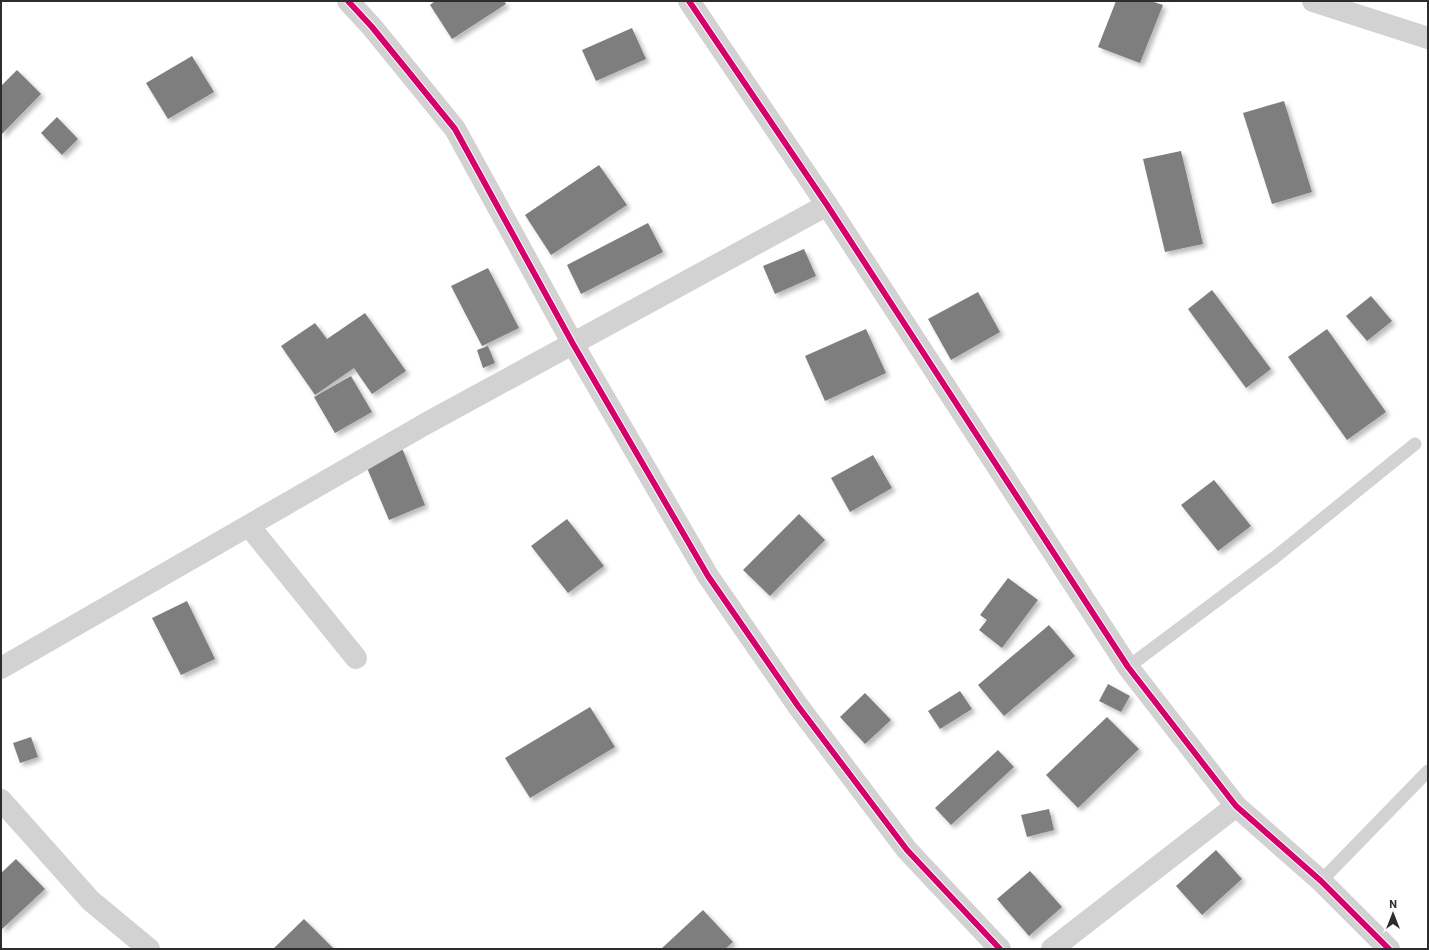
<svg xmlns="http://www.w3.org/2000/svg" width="1429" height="950" font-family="Roboto,sans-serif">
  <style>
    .building { fill: #7e7e7e; filter: url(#shadow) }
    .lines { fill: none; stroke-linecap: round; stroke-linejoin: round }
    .service { stroke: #d2d2d2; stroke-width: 13 }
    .minor { stroke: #d2d2d2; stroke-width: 22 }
    .cycleway-casing { stroke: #fff; stroke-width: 8 }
    .cycleway { stroke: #d6006c; stroke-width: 6 }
  </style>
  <defs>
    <filter id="shadow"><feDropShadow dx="3.5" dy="3.5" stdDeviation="2" flood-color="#0004"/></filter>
  </defs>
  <rect width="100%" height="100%" fill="#fff"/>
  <g class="building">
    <path d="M435 1H504L506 4 452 39 430 5Z"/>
    <path d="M1116 1H1151L1163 5 1140 63 1098 47Z"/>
    <path d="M632 28 646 59 596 81 582 50Z"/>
    <path d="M192 56 214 92 168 119 146 83Z"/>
    <path d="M17 70 41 94 1 135V86Z"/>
    <path d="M1284 101 1312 192 1272 204 1243 113Z"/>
    <path d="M57 117 78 139 62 155 41 133Z"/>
    <path d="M1181 151 1203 244 1165 252 1143 159Z"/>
    <path d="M599 165 627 205 551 255 525 215Z"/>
    <path d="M648 223 663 252 581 294 567 265Z"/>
    <path d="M804 249 816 276 775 294 763 266Z"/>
    <path d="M488 268 519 328 482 346 451 286Z"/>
    <path d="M1212 290 1271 369 1246 388 1188 309Z"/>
    <path d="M978 292 1000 332 951 360 928 319Z"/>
    <path d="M1371 296 1392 321 1367 341 1346 316Z"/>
    <path d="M365 313 406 371 372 394 354 368 315 395 281 346 315 323 327 339Z"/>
    <path d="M866 329 886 373 825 401 805 356Z"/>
    <path d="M1327 329 1386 412 1347 440 1288 357Z"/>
    <path d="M488 346 495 363 483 368 477 350Z"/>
    <path d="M351 376 372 412 335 433 314 397Z"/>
    <path d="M402 448 425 505 389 520 365 463Z"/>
    <path d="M873 455 892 488 850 512 831 478Z"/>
    <path d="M1214 480 1251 526 1218 551 1181 505Z"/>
    <path d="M799 514 825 540 770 596 743 570Z"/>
    <path d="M567 519 604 566 568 593 531 546Z"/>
    <path d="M1008 578 1038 600 1002 648 979 630 987 620 980 615Z"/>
    <path d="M187 601 215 659 181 675 152 618Z"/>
    <path d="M1049 625 1075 656 1004 716 978 685Z"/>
    <path d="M1108 684 1130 696 1121 712 1099 701Z"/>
    <path d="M960 691 972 709 940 729 928 711Z"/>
    <path d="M865 693 891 720 865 744 840 717Z"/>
    <path d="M590 707 615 747 530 798 505 758Z"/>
    <path d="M1107 717 1139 749 1078 808 1046 775Z"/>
    <path d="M31 737 38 757 20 763 13 743Z"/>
    <path d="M998 750 1014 767 951 825 935 808Z"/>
    <path d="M1049 809 1054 830 1027 837 1021 815Z"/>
    <path d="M1216 850 1242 879 1202 915 1176 886Z"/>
    <path d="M16 859 45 889 1 930V873Z"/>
    <path d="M1030 871 1062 907 1029 936 997 899Z"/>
    <path d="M703 910 733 942 725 949H661Z"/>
    <path d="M304 919 334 949H273Z"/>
  </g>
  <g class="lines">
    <g class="service">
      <path d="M1128 667 1274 558 1415 444"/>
      <path d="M1321 881 1428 771"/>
    </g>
    <g class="minor">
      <path d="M348 1 372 27 455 129 573 344 708 576 798 706 907 850 1000 949"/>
      <path d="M689 1 827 205 1128 667 1236 806 1321 881 1389 949"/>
      <path d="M1313 1 1428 38"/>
      <path d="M249 526 356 658"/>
      <path d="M1 668 427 423 827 205"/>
      <path d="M1 800 91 901 149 949"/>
      <path d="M1052 949 1236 806"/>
    </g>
    <defs>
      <g id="cycleway">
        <path d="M348 1 372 27 455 129 573 344 708 576 798 706 907 850 1000 949"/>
        <path d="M689 1 827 205 1128 667 1236 806 1321 881 1389 949"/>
      </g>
    </defs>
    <use href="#cycleway" class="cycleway-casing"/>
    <use href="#cycleway" class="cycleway"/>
  </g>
  <rect width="1429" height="950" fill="none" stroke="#2d2d2d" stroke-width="4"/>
  <g transform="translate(1393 914)" stroke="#ffffff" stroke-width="3" paint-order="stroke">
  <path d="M0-3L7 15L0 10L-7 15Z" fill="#2d2d2d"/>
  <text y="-6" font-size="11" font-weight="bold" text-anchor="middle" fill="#2d2d2d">N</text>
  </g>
</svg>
